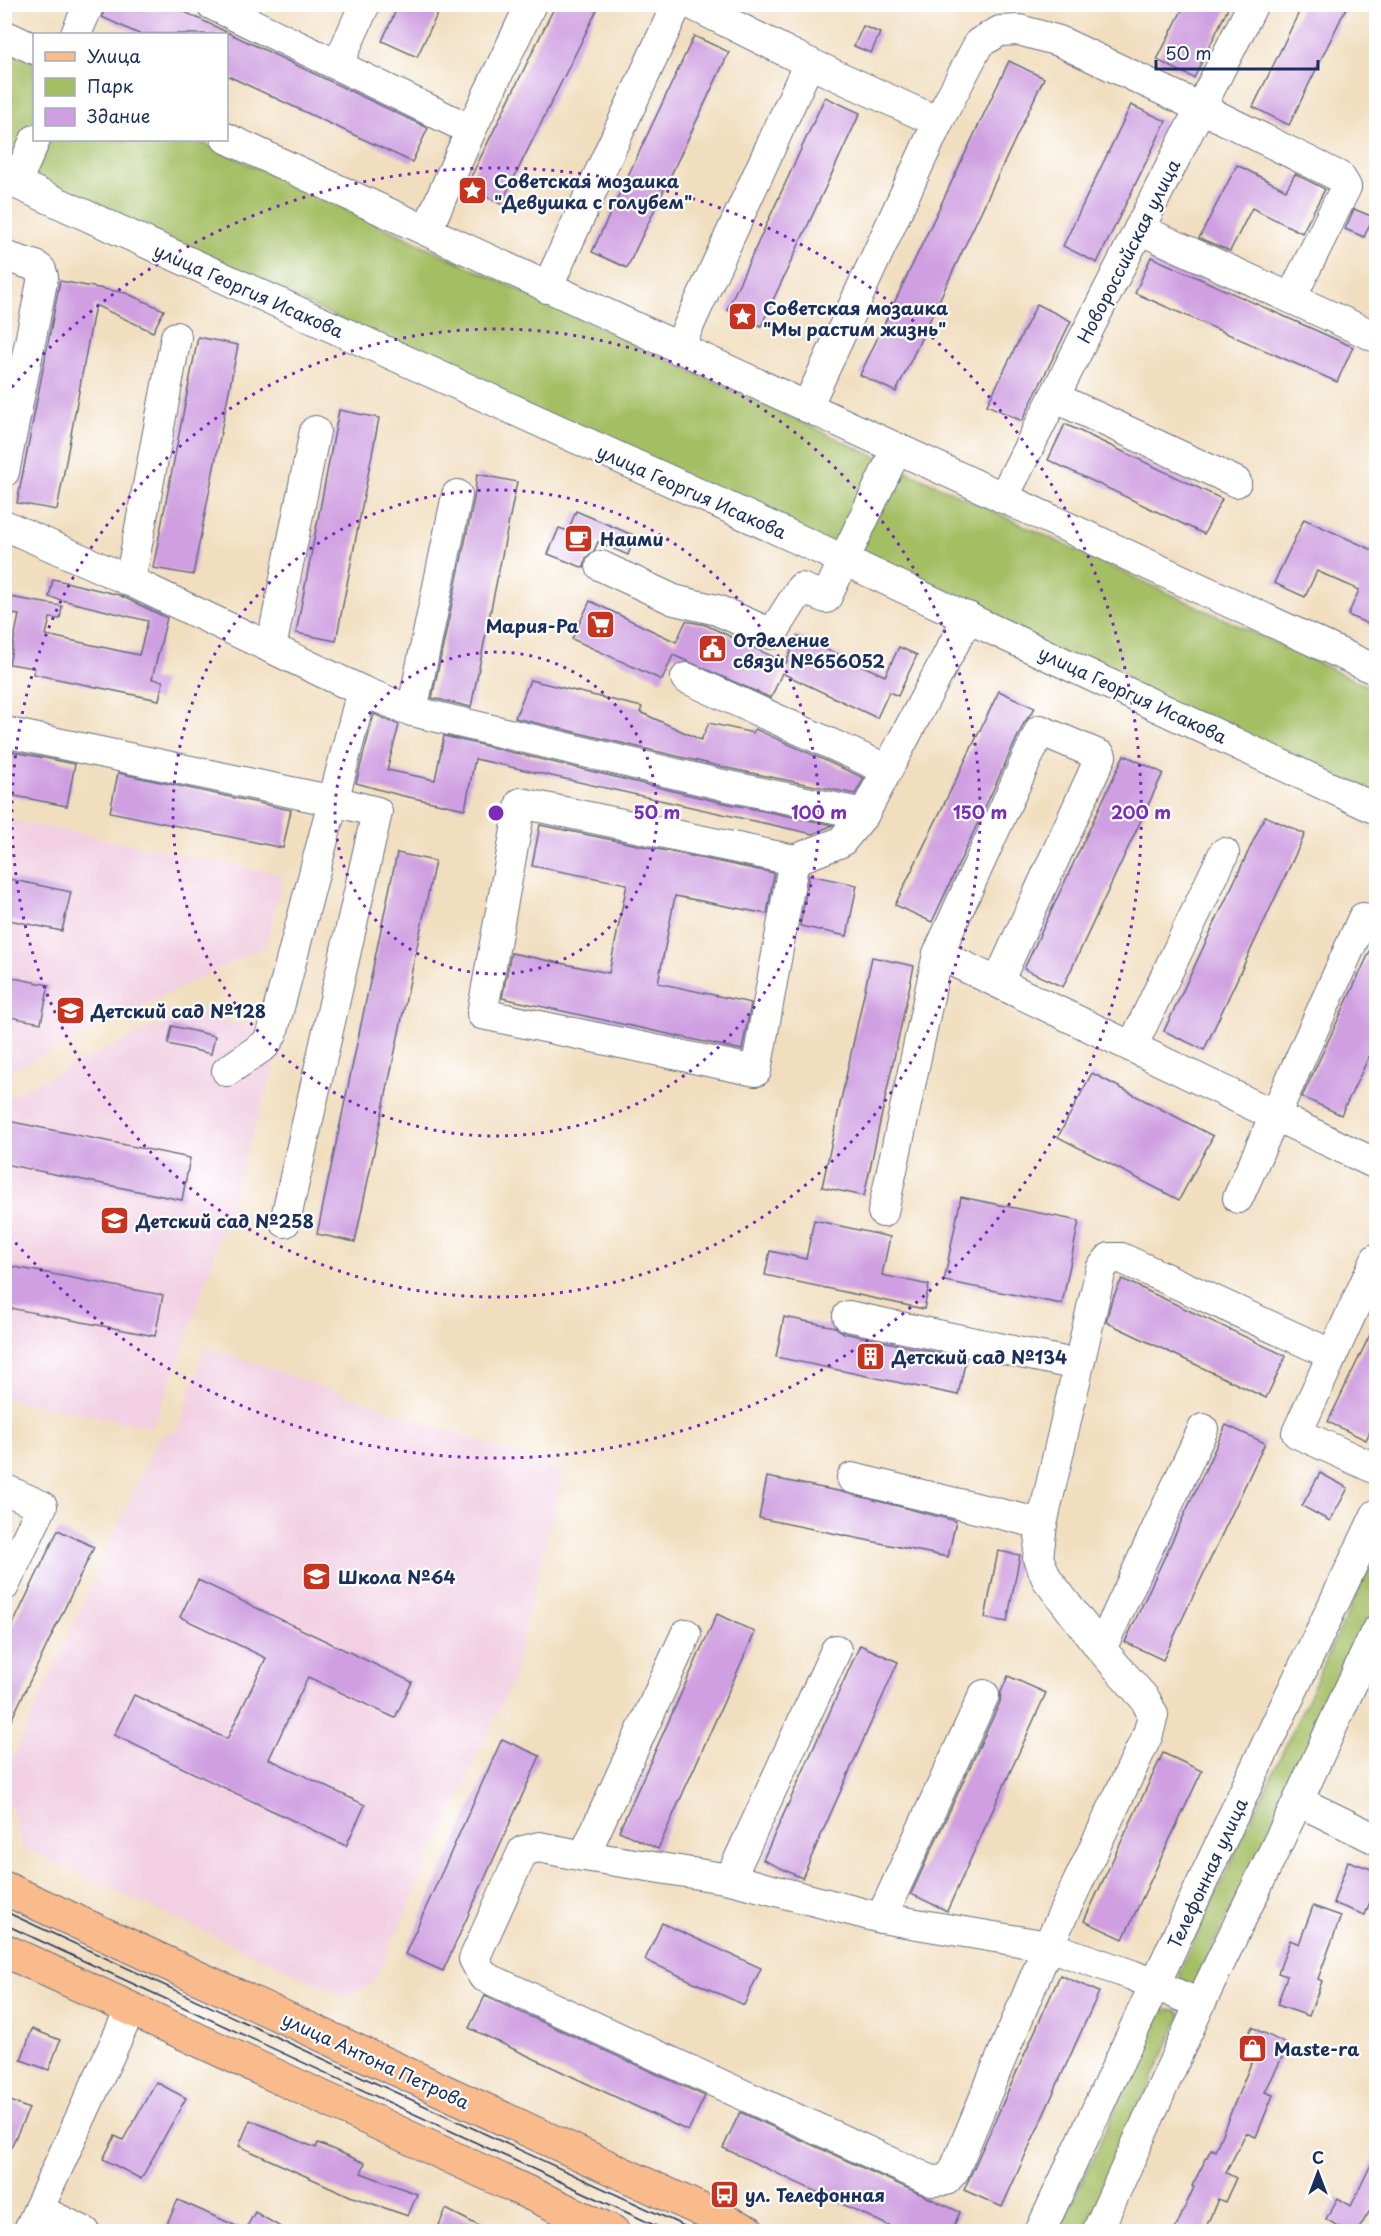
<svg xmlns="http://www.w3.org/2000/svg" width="1381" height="2236" font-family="'Playpen Sans',sans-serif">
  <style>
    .built { fill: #f2cfe2 }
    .green { fill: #a4be64; stroke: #607661; stroke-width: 1.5 }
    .building { fill: #cf9fe1 }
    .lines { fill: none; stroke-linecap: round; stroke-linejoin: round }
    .minor-casing { stroke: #666c80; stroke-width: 32 }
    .major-casing { stroke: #666c80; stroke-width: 35 }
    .minor { stroke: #fff; stroke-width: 30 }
    .major { stroke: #fabb8c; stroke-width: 33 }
    .tram { stroke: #1b2f5e; stroke-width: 1.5 }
    .ring { fill: none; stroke: #7b2cbf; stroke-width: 3; stroke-dasharray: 3 6 }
    .labels { text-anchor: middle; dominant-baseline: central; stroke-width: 4.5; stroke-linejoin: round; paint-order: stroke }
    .poi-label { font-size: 18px; font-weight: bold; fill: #1b2f5e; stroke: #fff; text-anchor: start }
    .street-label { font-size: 18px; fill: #1b2f5e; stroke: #fff }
    .centre { fill: #7b2cbf; stroke: #fff; stroke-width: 3 }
    .ring-label { font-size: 18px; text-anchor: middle; font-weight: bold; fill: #7b2cbf; stroke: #fff; stroke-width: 4.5; stroke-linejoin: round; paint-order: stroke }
  </style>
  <rect width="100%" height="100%" fill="#fff"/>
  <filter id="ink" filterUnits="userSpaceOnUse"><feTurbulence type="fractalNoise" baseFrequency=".0167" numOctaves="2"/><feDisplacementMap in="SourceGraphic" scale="12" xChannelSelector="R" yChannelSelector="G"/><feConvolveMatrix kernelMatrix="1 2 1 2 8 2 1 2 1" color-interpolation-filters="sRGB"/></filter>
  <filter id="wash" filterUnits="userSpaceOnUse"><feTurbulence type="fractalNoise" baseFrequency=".008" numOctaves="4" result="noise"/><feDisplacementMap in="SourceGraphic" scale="24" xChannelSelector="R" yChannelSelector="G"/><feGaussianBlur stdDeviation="1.35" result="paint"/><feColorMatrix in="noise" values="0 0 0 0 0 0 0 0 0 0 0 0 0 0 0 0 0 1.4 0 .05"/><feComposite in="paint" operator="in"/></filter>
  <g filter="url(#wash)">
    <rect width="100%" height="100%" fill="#f1debf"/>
    <g class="built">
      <path d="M5 819 283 875 266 945 5 1074Z"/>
      <path d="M187 1011 284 1037 186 1342 152 1427 5 1399V1098Z"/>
      <path d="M205 1346 564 1471 512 1681 373 1984 346 1997 23 1848 5 1790V1775L156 1442 180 1426Z"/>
    </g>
    <g class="green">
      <path d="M4 49 34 63V140H197L1376 690V802L5 163Z"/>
      <path d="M1376 1553V1606L1286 1797 1194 1985C1184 1984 1181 1982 1179 1973Z"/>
      <path d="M1168 2009 1176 2010 1181 2015 1085 2231 1059 2232 1160 2012Z"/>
    </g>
    <g id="blocks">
      <g class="building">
        <path d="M106 4H168L428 128 412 162 226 75V34H139L102 17Z"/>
        <path d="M399 4H442L417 57 382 41Z"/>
        <path d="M556 4H600L501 204 466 187Z"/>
        <path d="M1185 4H1230L1194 78 1157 60Z"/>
        <path d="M1303 4H1348L1289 125 1253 107Z"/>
        <path d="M863 26 880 33 871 53 854 46Z"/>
        <path d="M694 36 729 52 627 268 592 252Z"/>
        <path d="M1009 61 1044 78 896 392 860 375Z"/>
        <path d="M825 97 860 113 761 326 727 310Z"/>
        <path d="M1131 105 1166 121 1097 263 1063 246Z"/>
        <path d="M1237 165 1286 190 1295 174 1325 189 1302 233 1252 208 1230 251 1199 238Z"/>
        <path d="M1354 209 1373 217 1364 237 1345 229Z"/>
        <path d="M1151 257 1353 347 1337 382 1135 293Z"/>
        <path d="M60 281 126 293 164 310 153 332 95 305 57 510 17 503Z"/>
        <path d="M1037 304 1071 321 1022 421 987 405Z"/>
        <path d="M198 337 238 345 193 575 153 568Z"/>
        <path d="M339 410 379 418 336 641 296 633Z"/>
        <path d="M1065 424 1222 499 1204 534 1048 460Z"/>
        <path d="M477 474 517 482 471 707 432 698 474 499Z"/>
        <path d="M576 511 635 536 628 555 598 542 594 551 586 558 584 568 548 554 559 528 568 531Z"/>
        <path d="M1304 519 1377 552V628L1348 615 1359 590 1317 571 1305 597 1274 583Z"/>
        <path d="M53 579 119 595 167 618 152 679 163 681 159 700 33 674 35 668 9 664 19 615 4 613V596L62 606 60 619 50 618 46 635 139 655 148 621 49 597Z"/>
        <path d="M590 601 676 642 686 621 706 625 786 663 797 636 885 676 899 647 917 655 898 696 889 692 877 718 782 673 771 698 673 655 662 680 572 639Z"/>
        <path d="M530 680 642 707 640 712 701 740 709 723 753 733 755 729 864 778 855 794 727 768 515 718Z"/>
        <path d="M999 691 1035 708 1024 723 932 922 895 905Z"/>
        <path d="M374 714 399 725 387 770 435 780 444 736 719 802 833 825 813 834 475 759 465 809 399 795 356 783Z"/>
        <path d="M4 750 75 764 67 806 4 794Z"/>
        <path d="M1124 755 1163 773 1063 987 1024 969Z"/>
        <path d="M118 773 291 810 283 848 110 812Z"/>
        <path d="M1265 816 1305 834 1204 1050 1164 1031Z"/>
        <path d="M540 825 774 873 767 914 675 896 658 983 751 1003 742 1050 502 998 511 953 609 973 627 884 532 866Z"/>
        <path d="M397 853 435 861 355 1242 317 1234Z"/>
        <path d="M809 875 857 885 847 936 800 926Z"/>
        <path d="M4 878 71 892 62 931 4 919Z"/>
        <path d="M1377 936V1040L1341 1115 1302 1097Z"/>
        <path d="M872 957 914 966 864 1196 822 1187Z"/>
        <path d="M4 976 49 985 41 1023 4 1016Z"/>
        <path d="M172 1026 215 1036 211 1054 168 1044Z"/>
        <path d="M1092 1073 1213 1136 1179 1200 1058 1137Z"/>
        <path d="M8 1121 190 1158 182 1200 4 1164V1136Z"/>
        <path d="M961 1197 1079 1221 1062 1304 944 1281Z"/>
        <path d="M814 1220 890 1237 882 1275 929 1285 924 1309 765 1275 770 1251 806 1259Z"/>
        <path d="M4 1265 163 1295 155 1336 4 1307Z"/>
        <path d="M1122 1279 1286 1356 1266 1398 1106 1322 1111 1302Z"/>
        <path d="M784 1317 835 1327 844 1333 966 1359 958 1395 776 1357Z"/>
        <path d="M1377 1320V1417L1366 1440 1328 1422Z"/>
        <path d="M1226 1425 1265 1443 1163 1660 1125 1642Z"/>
        <path d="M1320 1473 1348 1488 1330 1521 1302 1506Z"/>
        <path d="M767 1477 843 1492 956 1521 948 1557 759 1518Z"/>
        <path d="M58 1530 94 1547 4 1735V1643Z"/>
        <path d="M998 1551 1020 1555 1007 1622 985 1618Z"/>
        <path d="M198 1580 412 1682 395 1718 308 1677 269 1759 365 1805 346 1846 114 1735 134 1695 227 1739 266 1658 180 1617Z"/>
        <path d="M717 1614 755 1632 658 1849 619 1831Z"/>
        <path d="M860 1645 898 1662 802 1878 763 1860Z"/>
        <path d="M1008 1676 1046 1693 947 1911 911 1894 1000 1702 1001 1692Z"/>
        <path d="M502 1739 540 1756 443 1971 405 1954Z"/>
        <path d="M1163 1753 1202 1771 1123 1939 1084 1921Z"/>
        <path d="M1348 1861 1377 1871V1883L1365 1915 1333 1903Z"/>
        <path d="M1313 1906 1341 1916 1318 1979 1322 1981 1309 2016 1277 2005 1287 1976 1278 1973 1290 1940 1299 1944Z"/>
        <path d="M662 1923 761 1968 744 2005 645 1960Z"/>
        <path d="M1060 1975 1099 1992 1002 2207 964 2190Z"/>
        <path d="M485 1996 705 2096 688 2131 469 2028Z"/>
        <path d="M1252 2027 1288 2045 1265 2092 1273 2095 1256 2137 1246 2133 1226 2173 1236 2178 1225 2202 1218 2199 1204 2232H1174L1194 2187 1192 2186 1211 2149 1215 2151 1252 2061 1238 2054Z"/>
        <path d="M32 2029 60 2040 49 2070 21 2060Z"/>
        <path d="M156 2082 186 2098 141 2179 103 2159 115 2136 123 2140Z"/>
        <path d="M4 2098 29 2109 4 2162Z"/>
        <path d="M740 2112 960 2212 951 2232H902L723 2148Z"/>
        <path d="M250 2120 316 2148 318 2143 365 2163 361 2173 417 2194 408 2216 350 2196 239 2146Z"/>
        <path d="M1377 2152V2199L1357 2232H1347L1326 2219 1338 2198 1351 2206Z"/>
        <path d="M178 2200 245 2230 255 2212 289 2232H163Z"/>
        <path d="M446 2209 491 2232H436Z"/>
      </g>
    </g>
  </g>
  <g filter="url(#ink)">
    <use href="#blocks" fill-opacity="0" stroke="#666c80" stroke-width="1.5"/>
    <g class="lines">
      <defs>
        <g id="minor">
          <path d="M211 4 471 130"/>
          <path d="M691 4 809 63 938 122 979 43 1000 31 1019 30 1059 41 1201 108 1340 177 1346 187 1291 298"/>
          <path d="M76 34 89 4"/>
          <path d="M4 35 34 49"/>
          <path d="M338 64 365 4"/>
          <path d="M226 138 1376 670"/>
          <path d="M4 178 844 560 1376 809"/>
          <path d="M16 183 35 140"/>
          <path d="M1139 229 1376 337"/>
          <path d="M427 230 471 130 531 4"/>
          <path d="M4 256 36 266 41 270 43 277 4 472"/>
          <path d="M547 288 677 4"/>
          <path d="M678 349 809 63"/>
          <path d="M1054 397 1236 482"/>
          <path d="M807 407 938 122"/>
          <path d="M1003 498 1253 4"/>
          <path d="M4 525 130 581 362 691 412 711 723 785 864 814"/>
          <path d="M601 566 674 600 717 610 772 634 801 588 826 598 897 448"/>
          <path d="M130 581 176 337"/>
          <path d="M271 648 315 431"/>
          <path d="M686 678 886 769"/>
          <path d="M412 711 457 495"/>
          <path d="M4 732 334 801 377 812 285 1222"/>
          <path d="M794 860 521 803 482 1014 756 1071 794 860 841 842 864 814 968 617"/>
          <path d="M938 954 1376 1164"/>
          <path d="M1132 1047 1224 853"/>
          <path d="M227 1071 265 1045 272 1034 362 691"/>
          <path d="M1238 1198 1363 918"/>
          <path d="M883 1212 938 954 1040 730 1101 756 998 982"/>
          <path d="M1376 1259 1297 1433 1376 1469"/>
          <path d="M848 1316 1078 1365"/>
          <path d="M852 1478 1042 1524"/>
          <path d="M4 1489 42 1506 4 1586"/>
          <path d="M686 1634 584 1856 539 1847 523 1851 474 1959 483 1976 932 2181 946 2180 954 2171 1048 1946 1132 1975 1200 2004"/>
          <path d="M1101 1649 1203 1429"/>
          <path d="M1298 1801 1376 1839"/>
          <path d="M584 1856 730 1879 881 1918 1048 1946 1148 1734 1153 1715 1145 1699 1101 1649 1047 1579 1038 1558 1042 1524 1101 1269 1110 1258H1121L1333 1355"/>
          <path d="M730 1879 836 1650"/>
          <path d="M881 1918 984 1695"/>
          <path d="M39 2210 85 2232"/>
          <path d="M28 2232 131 2008"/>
          <path d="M1040 2232 1252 1775 1376 1515"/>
          <path d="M1097 2232 1200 2004 1298 1801 1376 1631"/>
        </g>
        <g id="major">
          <path d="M4 1888 749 2232"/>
          <path d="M4 1950 613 2232"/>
        </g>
      </defs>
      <use href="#minor" class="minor-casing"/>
      <use href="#major" class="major-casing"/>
      <use href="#minor" class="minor"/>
      <use href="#major" class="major"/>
      <g class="tram">
        <path d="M4 1911 697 2232"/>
        <path d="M4 1924 669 2232"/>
      </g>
    </g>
  </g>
  <g class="ring">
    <circle cx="496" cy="813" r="161"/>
    <circle cx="496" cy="813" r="323"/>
    <circle cx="496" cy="813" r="484"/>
    <path d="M6 394A645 645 0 1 1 6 1232"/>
  </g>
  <defs>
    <symbol id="sight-square" viewBox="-11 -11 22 22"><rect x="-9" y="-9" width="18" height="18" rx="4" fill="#c8321e" stroke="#fff"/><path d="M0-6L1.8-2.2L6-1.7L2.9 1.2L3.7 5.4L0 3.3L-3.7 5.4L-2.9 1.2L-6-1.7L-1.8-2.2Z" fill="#fff"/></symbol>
    <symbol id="cafe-square" viewBox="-11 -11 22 22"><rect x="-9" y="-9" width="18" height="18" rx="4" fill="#c8321e" stroke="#fff"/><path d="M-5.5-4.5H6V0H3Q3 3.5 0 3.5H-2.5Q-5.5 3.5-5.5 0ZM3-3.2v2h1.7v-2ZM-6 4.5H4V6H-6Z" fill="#fff"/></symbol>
    <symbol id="supermarket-square" viewBox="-11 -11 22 22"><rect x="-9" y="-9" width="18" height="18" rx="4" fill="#c8321e" stroke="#fff"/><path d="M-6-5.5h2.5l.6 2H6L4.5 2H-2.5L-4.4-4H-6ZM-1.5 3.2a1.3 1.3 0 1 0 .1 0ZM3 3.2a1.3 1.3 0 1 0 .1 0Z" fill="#fff"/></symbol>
    <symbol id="civic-square" viewBox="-11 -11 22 22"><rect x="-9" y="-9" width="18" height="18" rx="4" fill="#c8321e" stroke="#fff"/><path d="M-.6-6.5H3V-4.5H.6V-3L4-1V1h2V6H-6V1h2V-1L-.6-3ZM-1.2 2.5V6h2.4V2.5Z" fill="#fff"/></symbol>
    <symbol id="school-square" viewBox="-11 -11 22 22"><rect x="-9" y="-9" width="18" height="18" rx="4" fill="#c8321e" stroke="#fff"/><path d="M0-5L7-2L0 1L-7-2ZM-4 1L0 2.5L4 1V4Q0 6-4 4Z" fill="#fff"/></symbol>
    <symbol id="building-square" viewBox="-11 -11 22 22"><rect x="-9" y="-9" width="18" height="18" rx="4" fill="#c8321e" stroke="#fff"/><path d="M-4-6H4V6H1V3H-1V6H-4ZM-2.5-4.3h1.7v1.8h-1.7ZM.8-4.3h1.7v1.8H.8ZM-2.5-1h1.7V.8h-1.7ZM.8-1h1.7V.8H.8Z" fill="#fff"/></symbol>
    <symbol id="shop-square" viewBox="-11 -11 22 22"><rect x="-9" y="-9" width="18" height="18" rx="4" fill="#c8321e" stroke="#fff"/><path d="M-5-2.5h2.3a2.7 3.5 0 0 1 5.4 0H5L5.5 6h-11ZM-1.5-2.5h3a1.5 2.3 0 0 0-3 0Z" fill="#fff"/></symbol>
    <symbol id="bus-square" viewBox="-11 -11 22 22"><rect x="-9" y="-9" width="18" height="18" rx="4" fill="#c8321e" stroke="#fff"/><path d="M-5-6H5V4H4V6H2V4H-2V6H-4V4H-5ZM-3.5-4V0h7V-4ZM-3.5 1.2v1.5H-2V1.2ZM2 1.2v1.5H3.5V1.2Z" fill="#fff"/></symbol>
  </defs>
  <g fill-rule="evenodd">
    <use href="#sight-square" x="456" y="174" width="33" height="33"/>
    <use href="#sight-square" x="726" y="300" width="33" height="33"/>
    <use href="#cafe-square" x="562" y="522" width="33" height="33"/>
    <use href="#supermarket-square" x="584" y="608" width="33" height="33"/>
    <use href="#civic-square" x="696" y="632" width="33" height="33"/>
    <use href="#school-square" x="54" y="994" width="33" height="33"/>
    <use href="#school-square" x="98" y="1204" width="33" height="33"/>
    <use href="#building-square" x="854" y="1340" width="33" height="33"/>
    <use href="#school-square" x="300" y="1560" width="33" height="33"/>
    <use href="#shop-square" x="1236" y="2032" width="33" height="33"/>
    <use href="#bus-square" x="708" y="2178" width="33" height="33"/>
  </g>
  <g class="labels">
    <g class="poi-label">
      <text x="494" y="180">Советская мозаика<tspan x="494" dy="21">"Девушка с голубем"</tspan></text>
      <text x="763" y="307">Советская мозаика<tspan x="763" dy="21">"Мы растим жизнь"</tspan></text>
      <text x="600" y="538">Наими</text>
      <text x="579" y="625" text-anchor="end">Мария-Ра</text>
      <text x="733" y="639">Отделение<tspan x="733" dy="21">связи №656052</tspan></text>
      <text x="91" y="1010">Детский сад №128</text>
      <text x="136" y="1220">Детский сад №258</text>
      <text x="892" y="1356">Детский сад №134</text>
      <text x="338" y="1576">Школа №64</text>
      <text x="1274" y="2048">Maste-ra</text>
      <text x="745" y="2194">ул. Телефонная</text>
    </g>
    <g class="street-label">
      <text transform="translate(1128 251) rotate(-63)">Новороссийская улица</text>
      <text transform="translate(249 290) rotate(24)">улица Георгия Исакова</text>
      <text transform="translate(692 491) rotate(24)">улица Георгия Исакова</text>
      <text transform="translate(1133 694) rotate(25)">улица Георгия Исакова</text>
      <text transform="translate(1207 1873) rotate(-65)">Телефонная улица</text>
      <text transform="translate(376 2060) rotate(25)">улица Антона Петрова</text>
    </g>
  </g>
  <circle cx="496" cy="813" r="9" class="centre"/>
  <g class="ring-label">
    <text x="657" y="819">50 m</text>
    <text x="819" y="819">100 m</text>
    <text x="980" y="819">150 m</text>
    <text x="1141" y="819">200 m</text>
  </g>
  <rect width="1381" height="2236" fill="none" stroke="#fff" stroke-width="24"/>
  <rect x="33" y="33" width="195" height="108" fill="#ffffff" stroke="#a4acbf" stroke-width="1.5"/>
  <rect x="45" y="52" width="30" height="9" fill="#fabb8c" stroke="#a4acbf" stroke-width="1.5"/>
  <text x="87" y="63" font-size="18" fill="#1b2f5e">Улица</text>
  <rect x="45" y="78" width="30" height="18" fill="#a4be64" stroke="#a4acbf" stroke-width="1.5"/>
  <text x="87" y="93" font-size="18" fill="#1b2f5e">Парк</text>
  <rect x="45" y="108" width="30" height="18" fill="#cf9fe1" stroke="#a4acbf" stroke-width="1.5"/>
  <text x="87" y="123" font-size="18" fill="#1b2f5e">Здание</text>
  <g transform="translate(1318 2173)" stroke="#ffffff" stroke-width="4.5" paint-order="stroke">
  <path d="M0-4.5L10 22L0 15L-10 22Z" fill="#1b2f5e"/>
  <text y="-9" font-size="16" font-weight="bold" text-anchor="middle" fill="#1b2f5e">С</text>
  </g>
  <path d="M1156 60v9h162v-9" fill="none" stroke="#1b2f5e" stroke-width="3"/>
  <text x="1165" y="60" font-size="18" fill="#1b2f5e" stroke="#ffffff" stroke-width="4.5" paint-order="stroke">50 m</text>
</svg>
